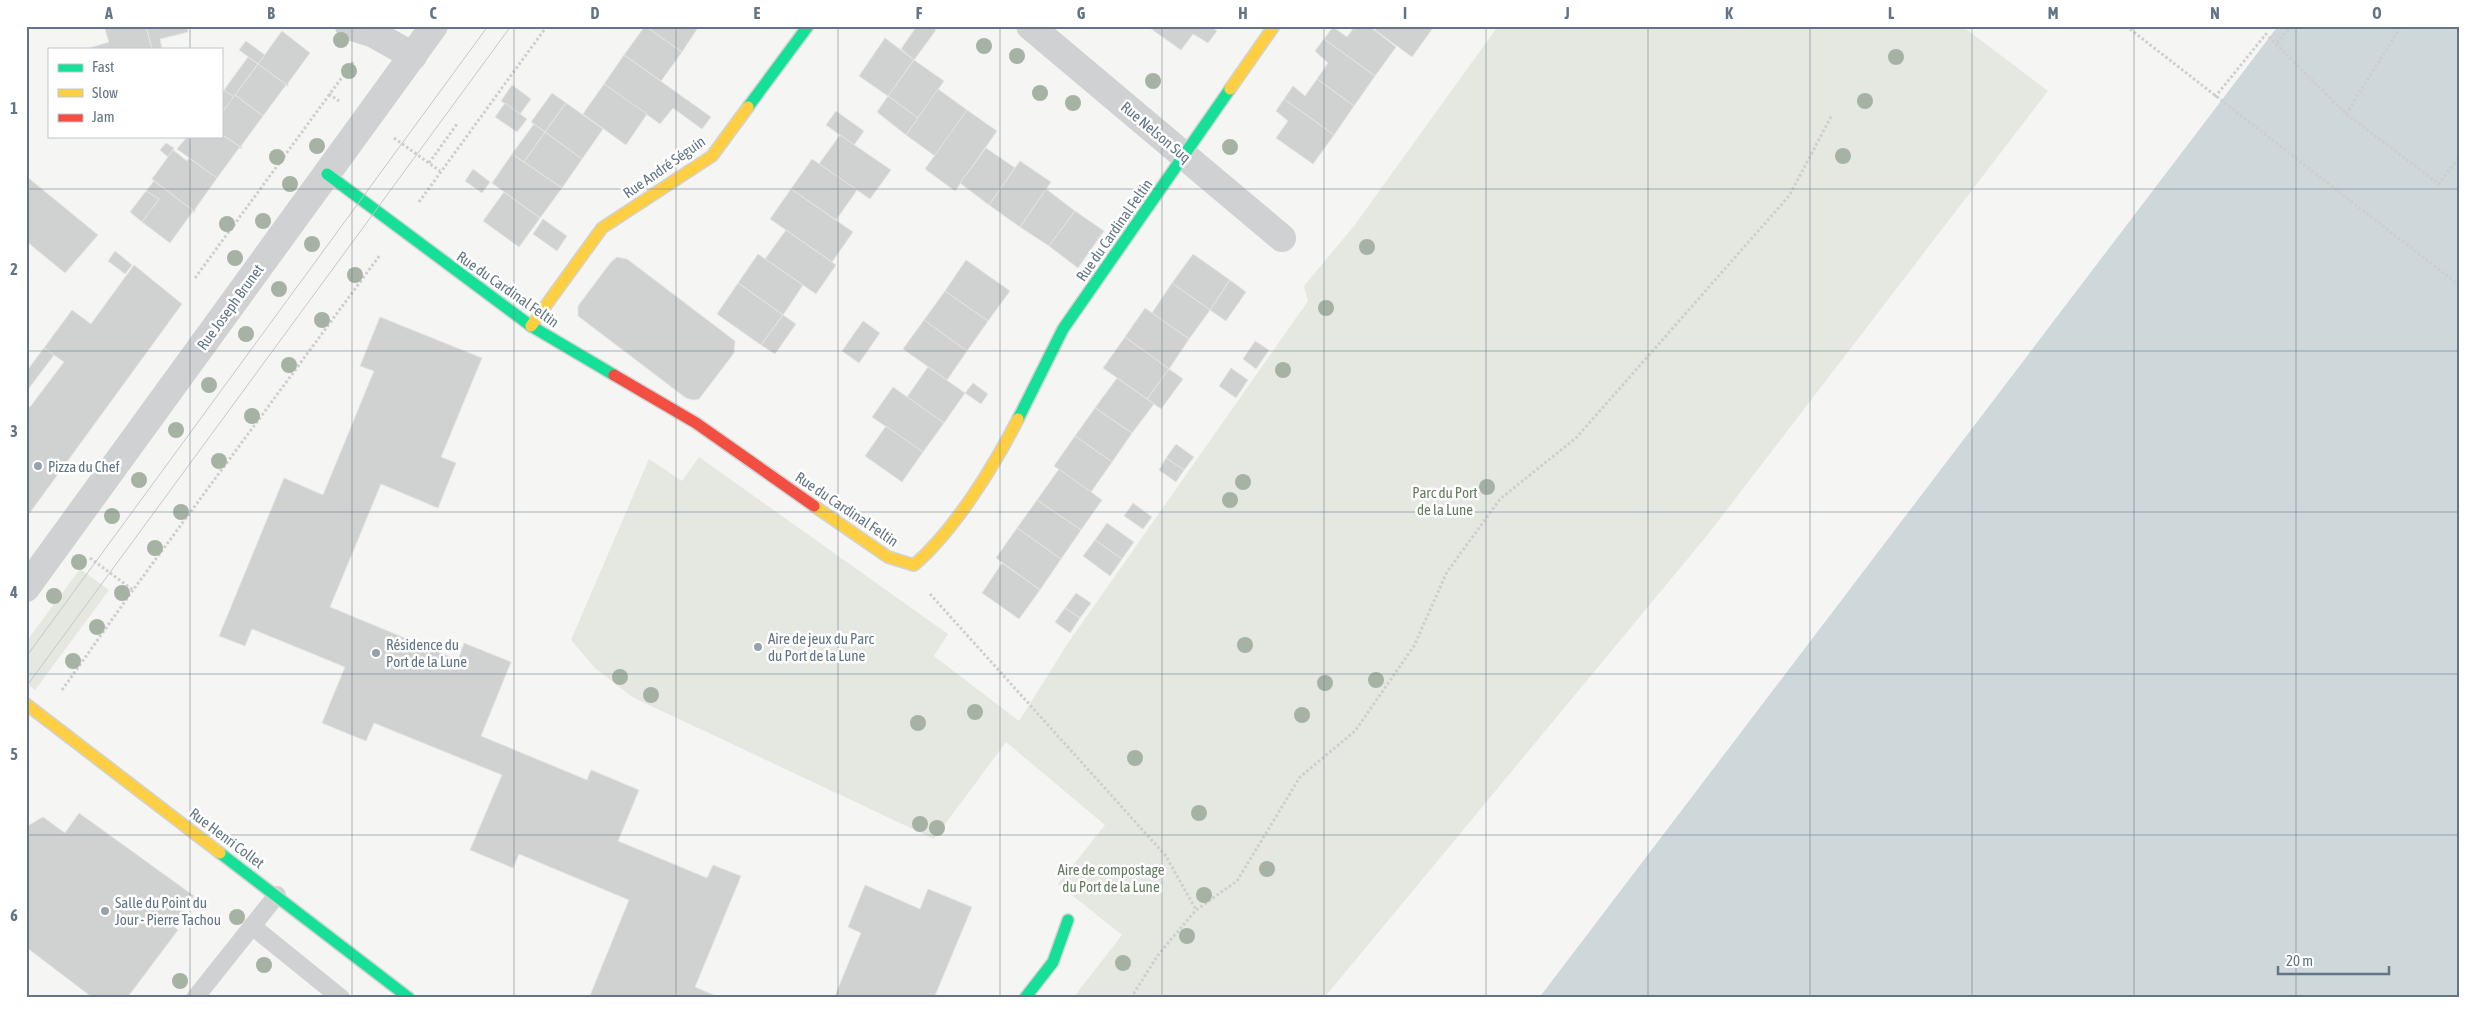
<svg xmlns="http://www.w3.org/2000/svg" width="2486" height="1024" font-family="'Asap Condensed',sans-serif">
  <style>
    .green { fill: #e4e8e1 }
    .water { fill: #ced7da }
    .building { fill: #d0d1d1; stroke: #e4e4e2 }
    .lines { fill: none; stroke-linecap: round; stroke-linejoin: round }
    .fast-casing { stroke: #d1d3d4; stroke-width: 14 }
    .slow-casing { stroke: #d1d3d4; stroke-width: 14 }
    .jam-casing { stroke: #d1d3d4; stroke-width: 14 }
    .path { stroke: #cecece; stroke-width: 3; stroke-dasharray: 2.5 2.5; stroke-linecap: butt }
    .lane { stroke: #d0d1d2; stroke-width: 18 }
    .street { stroke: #d0d1d2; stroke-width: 28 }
    .fast { stroke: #16e098; stroke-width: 11 }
    .slow { stroke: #ffcf43; stroke-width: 11 }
    .jam { stroke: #f24e42; stroke-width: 11 }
    .tram { stroke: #c5c6c7; stroke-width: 1 }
    .tree { fill: #a6b2a3 }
    .grid { fill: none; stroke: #627586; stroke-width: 1; stroke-opacity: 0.55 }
    .poi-dot { fill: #95a2ac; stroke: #fff; stroke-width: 2 }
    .labels { text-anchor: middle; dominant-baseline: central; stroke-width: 5; stroke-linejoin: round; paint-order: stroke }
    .street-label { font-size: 15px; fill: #627586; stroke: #fff }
    .poi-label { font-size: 15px; fill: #627586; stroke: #fff; text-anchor: start }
    .park-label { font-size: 15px; fill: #667c61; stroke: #fff }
    .neatline { fill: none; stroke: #627586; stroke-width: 2 }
    .grid-label { font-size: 16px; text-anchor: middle; font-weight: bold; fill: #627586 }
  </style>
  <rect width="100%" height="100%" fill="#f5f5f3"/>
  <g class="green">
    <path d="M1498 26H1962L2048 91 1709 533 1324 998H1073L1122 935 1058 884 1105 825 1006 742 934 839 632 697 595 668 571 640 649 459 682 481 699 457 948 634 934 656 1019 721 1068 643 1308 301 1304 286 1354 226Z"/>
    <path d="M80 569 109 590 35 690 26 683V642Z"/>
  </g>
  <path class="water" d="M2278 26H2460V998H1539Z"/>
  <g class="building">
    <path d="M104 26H146L152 49H86L109 42Z"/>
    <path d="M146 26H187L188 32 160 39 162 49H152Z"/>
    <path d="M645 26 682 52 661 81 624 55Z"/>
    <path d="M645 26H699L682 52Z"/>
    <path d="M917 26H931L936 30 914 60 901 49Z"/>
    <path d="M1147 26H1210L1217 31 1208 43 1193 34 1181 50Z"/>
    <path d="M1355 26H1369L1396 47 1375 76 1324 39 1333 27 1347 37Z"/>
    <path d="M1378 26H1431L1433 28 1412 57 1375 30Z"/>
    <path d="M282 31 310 53 288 83V86L258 64Z"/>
    <path d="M885 38 914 60 888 96 859 76Z"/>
    <path d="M1324 39 1375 76 1354 106 1317 79 1328 63 1315 51Z"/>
    <path d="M246 41 265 55 258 64 239 50Z"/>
    <path d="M624 55 711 117 702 129 673 108 660 124 604 84Z"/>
    <path d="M248 57 258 64 234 97 224 90Z"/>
    <path d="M914 60 944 81 918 118 888 96Z"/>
    <path d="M258 64 288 86 286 85 263 116 235 95Z"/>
    <path d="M1317 79 1354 106 1334 135 1284 99 1293 86 1305 96Z"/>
    <path d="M604 84 647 114 626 145 583 114Z"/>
    <path d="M512 85 531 99 520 114 501 101Z"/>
    <path d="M938 89 967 110 935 156 906 135Z"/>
    <path d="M224 90 234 97 221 114V94Z"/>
    <path d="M552 93 566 103 545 132 531 122Z"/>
    <path d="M235 95 263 116 241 146 242 148 221 134V114Z"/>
    <path d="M888 96 918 118 906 135 877 112Z"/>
    <path d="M1284 99 1334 135 1313 164 1276 138 1288 121 1276 111Z"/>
    <path d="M505 103 527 119 517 132 495 117Z"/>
    <path d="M566 103 603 129 582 159 545 132Z"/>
    <path d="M967 110 997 131 955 191 925 169Z"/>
    <path d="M836 111 864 131 854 145 826 125Z"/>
    <path d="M534 124 545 132 524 162 512 154Z"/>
    <path d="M545 132 582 159 562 188 524 162Z"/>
    <path d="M221 134 242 148H239L217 178 177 149 188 136H221Z"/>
    <path d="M840 135 891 170 870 199 819 164Z"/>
    <path d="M166 143 174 148 168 157 160 150Z"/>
    <path d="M986 148 1015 168 989 205 960 183Z"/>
    <path d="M173 150 187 161 189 158 217 178 195 209V212L152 179Z"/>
    <path d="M512 154 562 188 540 218 492 183Z"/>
    <path d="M812 159 857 190 836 220 791 189Z"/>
    <path d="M1020 161 1051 182 1020 227 989 205Z"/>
    <path d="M473 169 490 182 482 193 465 181Z"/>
    <path d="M26 176 98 235 65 273 26 241Z"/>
    <path d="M154 181 195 212 193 211 170 243 142 222 159 199 146 191Z"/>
    <path d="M791 189 853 232 832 262 770 219Z"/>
    <path d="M1046 189 1075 211 1049 246 1020 227Z"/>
    <path d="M146 191 159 199 142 222 130 212Z"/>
    <path d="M504 192 540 218 519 247 483 221Z"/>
    <path d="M1075 211 1104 231 1078 268 1049 246Z"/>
    <path d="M543 219 567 236 557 251 533 234Z"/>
    <path d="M786 230 836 265 816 294 765 259Z"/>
    <path d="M115 251 132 265 125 274 108 261Z"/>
    <path d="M758 254 803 285 783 315 738 283Z"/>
    <path d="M1193 254 1230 280 1210 310 1172 283Z"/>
    <path d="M617 257 627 259 735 341 734 353 699 399 693 400 686 398 578 316V306L611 262Z"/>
    <path d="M966 260 1010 291 988 321 945 291Z"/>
    <path d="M134 265 182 304 26 518V404L30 407 64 362 44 348 72 310 91 324Z"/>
    <path d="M1230 280 1246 292 1226 321 1210 310Z"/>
    <path d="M738 283 783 315 761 345 717 314Z"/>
    <path d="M1172 283 1210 310 1189 339 1152 313Z"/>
    <path d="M945 291 988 321 967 351 924 320Z"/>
    <path d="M1145 308 1189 339 1169 369 1125 337Z"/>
    <path d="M783 315 796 324 775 354 761 345Z"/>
    <path d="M380 317 482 358 441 457 456 463 438 508 381 484 330 607 458 660 464 643 511 662 481 736 587 780 591 770 639 790 618 841 707 878 713 865 741 876 695 987 721 998H589L629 900 519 854 513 868 470 850 502 775 374 723 366 741 322 723 345 667 252 629 245 646 219 636 284 478 323 495 374 371 360 366Z"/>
    <path d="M924 320 967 351 947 380 903 349Z"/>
    <path d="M863 321 880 333 859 363 842 351Z"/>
    <path d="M1125 337 1169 369 1147 399 1103 368Z"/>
    <path d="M1255 341 1269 350 1256 369 1243 359Z"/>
    <path d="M44 348 54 355 26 392V372Z"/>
    <path d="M928 367 965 393 944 423 907 397Z"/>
    <path d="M1231 368 1248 380 1236 398 1219 386Z"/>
    <path d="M1169 369 1183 379 1161 409 1147 399Z"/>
    <path d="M1117 378 1154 404 1132 433 1095 408Z"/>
    <path d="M973 383 988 394 981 404 965 393Z"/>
    <path d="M893 387 944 423 923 452 872 417Z"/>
    <path d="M1095 408 1132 433 1112 462 1075 436Z"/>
    <path d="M886 426 923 452 902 482 865 456Z"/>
    <path d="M1075 436 1112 462 1091 492 1054 466Z"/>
    <path d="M1176 444 1194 457 1184 470 1166 458Z"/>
    <path d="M1166 458 1184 470 1176 482 1159 470Z"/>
    <path d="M1059 469 1102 500 1081 530 1037 500Z"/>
    <path d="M1037 500 1081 530 1061 559 1017 528Z"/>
    <path d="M1133 503 1152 517 1143 529 1124 516Z"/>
    <path d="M1107 523 1134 542 1122 559 1095 540Z"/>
    <path d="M1017 528 1061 559 1040 590 996 558Z"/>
    <path d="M1095 540 1122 559 1110 576 1083 556Z"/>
    <path d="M1002 563 1040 590 1019 619 982 593Z"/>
    <path d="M1076 593 1091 603 1080 618 1065 608Z"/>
    <path d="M1065 608 1080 618 1070 633 1055 622Z"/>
    <path d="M79 813 194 896 173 926 178 930 127 998H93L26 947V827L43 817 65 833Z"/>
    <path d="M865 885 920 909 928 889 972 907 934 998H834L861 933 848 927Z"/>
  </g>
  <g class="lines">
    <defs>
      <g id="fast">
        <path d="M748 107 808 26"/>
        <path d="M327 174 531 326 614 375"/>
        <path d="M1018 419 1063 329 1230 89"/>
        <path d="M220 853 409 998"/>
        <path d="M1025 998 1053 962 1068 920"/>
      </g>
      <g id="slow">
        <path d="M1230 89 1274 26"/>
        <path d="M531 326 602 228 712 156 748 107"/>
        <path d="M814 506 888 557 914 565C954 531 994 466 1018 419"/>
        <path d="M26 704 220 853"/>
      </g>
      <path id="jam" d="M614 375 696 423 814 506"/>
    </defs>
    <use href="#fast" class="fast-casing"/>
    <use href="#slow" class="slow-casing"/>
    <use href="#jam" class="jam-casing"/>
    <g class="path">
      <path d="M2126 26 2460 286"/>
      <path d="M2277 43 2291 26"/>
      <path d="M329 94 339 101"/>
      <path d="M2215 97 2266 34 2346 114 2439 184 2460 156"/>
      <path d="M2346 114 2401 26"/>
      <path d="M394 138 440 171"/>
      <path d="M429 163 457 124"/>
      <path d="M419 202 547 26"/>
      <path d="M195 278 354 61"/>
      <path d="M90 558 133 590"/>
      <path d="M930 594 1166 856 1196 910"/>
      <path d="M62 690 133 590 380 255"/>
      <path d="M1131 998 1158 955 1196 910 1237 881 1300 777 1355 731 1414 646 1447 572 1500 499 1576 438 1789 196 1832 115"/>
    </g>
    <g class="lane">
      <path d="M252 926 341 998"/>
      <path d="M195 998 277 895"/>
    </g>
    <g class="street">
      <path d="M349 26 374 34 413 56"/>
      <path d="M1030 26 1282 238"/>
      <path d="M26 588 434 26"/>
    </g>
    <use href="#fast" class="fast"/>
    <use href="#slow" class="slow"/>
    <use href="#jam" class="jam"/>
    <g class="tram">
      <path d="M26 657 488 26"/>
      <path d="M26 687 511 26"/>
    </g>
  </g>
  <g class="tree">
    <circle cx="341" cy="40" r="8"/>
    <circle cx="984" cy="46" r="8"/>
    <circle cx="1017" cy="56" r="8"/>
    <circle cx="1896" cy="57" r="8"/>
    <circle cx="349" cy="71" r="8"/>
    <circle cx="1153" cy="81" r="8"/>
    <circle cx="1040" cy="93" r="8"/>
    <circle cx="1865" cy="101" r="8"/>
    <circle cx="1073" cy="103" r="8"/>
    <circle cx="317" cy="146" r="8"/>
    <circle cx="1230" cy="147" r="8"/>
    <circle cx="1843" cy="156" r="8"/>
    <circle cx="277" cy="157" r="8"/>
    <circle cx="290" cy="184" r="8"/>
    <circle cx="263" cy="221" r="8"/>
    <circle cx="227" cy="224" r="8"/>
    <circle cx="312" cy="244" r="8"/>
    <circle cx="1367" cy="247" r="8"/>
    <circle cx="235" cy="258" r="8"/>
    <circle cx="355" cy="275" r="8"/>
    <circle cx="279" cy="289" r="8"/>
    <circle cx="1326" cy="308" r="8"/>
    <circle cx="322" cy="320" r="8"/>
    <circle cx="246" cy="334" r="8"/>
    <circle cx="289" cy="365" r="8"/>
    <circle cx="1283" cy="370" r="8"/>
    <circle cx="209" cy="385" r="8"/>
    <circle cx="252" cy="416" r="8"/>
    <circle cx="176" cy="430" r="8"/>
    <circle cx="219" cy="461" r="8"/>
    <circle cx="139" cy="480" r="8"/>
    <circle cx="1243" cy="482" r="8"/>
    <circle cx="1487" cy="487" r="8"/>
    <circle cx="1230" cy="500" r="8"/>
    <circle cx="181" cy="512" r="8"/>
    <circle cx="112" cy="516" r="8"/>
    <circle cx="155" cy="548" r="8"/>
    <circle cx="79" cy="562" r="8"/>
    <circle cx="122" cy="593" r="8"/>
    <circle cx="54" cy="596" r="8"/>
    <circle cx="97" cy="627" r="8"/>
    <circle cx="1245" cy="645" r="8"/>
    <circle cx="73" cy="661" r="8"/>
    <circle cx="620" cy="677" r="8"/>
    <circle cx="1376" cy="680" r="8"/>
    <circle cx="1325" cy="683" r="8"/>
    <circle cx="651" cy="695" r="8"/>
    <circle cx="975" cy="712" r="8"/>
    <circle cx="1302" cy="715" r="8"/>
    <circle cx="918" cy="723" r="8"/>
    <circle cx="1135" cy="758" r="8"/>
    <circle cx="1199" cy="813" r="8"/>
    <circle cx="920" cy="824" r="8"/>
    <circle cx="937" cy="828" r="8"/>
    <circle cx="1267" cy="869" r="8"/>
    <circle cx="1204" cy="895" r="8"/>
    <circle cx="237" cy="917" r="8"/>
    <circle cx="1187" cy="936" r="8"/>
    <circle cx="1123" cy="963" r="8"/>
    <circle cx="264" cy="965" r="8"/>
    <circle cx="180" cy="981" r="8"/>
  </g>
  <path class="grid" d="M190 26V49M352 26V998M514 26V998M676 26V998M838 26V998M1000 26V998M1162 26V998M1324 26V998M1486 26V998M1648 26V998M1810 26V998M1972 26V998M2134 26V998M2296 26V998M190 136V998M26 189H2460M26 351H2460M26 512H2460M26 674H2460M26 835H2460"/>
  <g class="poi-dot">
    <circle cx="38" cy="466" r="5"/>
    <circle cx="758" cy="647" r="5"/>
    <circle cx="376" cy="653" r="5"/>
    <circle cx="105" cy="911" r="5"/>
  </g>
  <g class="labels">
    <g class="street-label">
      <text transform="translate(1156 132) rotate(40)">Rue Nelson Suq</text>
      <text transform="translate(664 167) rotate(-35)">Rue André Séguin</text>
      <text transform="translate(1114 230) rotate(-55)">Rue du Cardinal Feltin</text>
      <text transform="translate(508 289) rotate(35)">Rue du Cardinal Feltin</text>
      <text transform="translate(230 307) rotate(-54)">Rue Joseph Brunet</text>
      <text transform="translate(847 509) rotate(34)">Rue du Cardinal Feltin</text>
      <text transform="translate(227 838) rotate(37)">Rue Henri Collet</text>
    </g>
    <g class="poi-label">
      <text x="48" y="466">Pizza du Chef</text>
      <text x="768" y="638">Aire de jeux du Parc<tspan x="768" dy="17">du Port de la Lune</tspan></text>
      <text x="386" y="644">Résidence du<tspan x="386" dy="17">Port de la Lune</tspan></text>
      <text x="115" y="902">Salle du Point du<tspan x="115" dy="17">Jour - Pierre Tachou</tspan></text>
    </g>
    <g class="park-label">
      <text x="1445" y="492">Parc du Port<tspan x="1445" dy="17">de la Lune</tspan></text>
      <text x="1111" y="869">Aire de compostage<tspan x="1111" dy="17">du Port de la Lune</tspan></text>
    </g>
  </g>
  <rect width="2486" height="1024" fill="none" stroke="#ffffff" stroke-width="55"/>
  <rect x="48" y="48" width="175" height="90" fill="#ffffff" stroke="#c0c8cf"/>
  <rect x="58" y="64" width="25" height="8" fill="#16e098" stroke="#c0c8cf"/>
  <text x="92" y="72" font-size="15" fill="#627586">Fast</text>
  <rect x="58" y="89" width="25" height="8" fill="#ffcf43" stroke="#c0c8cf"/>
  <text x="92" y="98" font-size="15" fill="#627586">Slow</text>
  <rect x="58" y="114" width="25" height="8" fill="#f24e42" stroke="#c0c8cf"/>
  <text x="92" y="122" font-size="15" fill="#627586">Jam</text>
  <path d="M2278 966v8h111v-8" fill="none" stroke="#627586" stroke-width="2.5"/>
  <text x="2286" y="966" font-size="15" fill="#627586" stroke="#ffffff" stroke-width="4" paint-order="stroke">20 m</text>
  <rect x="28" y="28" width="2430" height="968" class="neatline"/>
  <g class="grid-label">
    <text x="109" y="19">A</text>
    <text x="271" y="19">B</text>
    <text x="433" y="19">C</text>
    <text x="595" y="19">D</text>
    <text x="757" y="19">E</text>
    <text x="919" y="19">F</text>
    <text x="1081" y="19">G</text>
    <text x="1243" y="19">H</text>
    <text x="1405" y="19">I</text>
    <text x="1567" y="19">J</text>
    <text x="1729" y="19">K</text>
    <text x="1891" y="19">L</text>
    <text x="2053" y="19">M</text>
    <text x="2215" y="19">N</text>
    <text x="2377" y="19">O</text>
    <text x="14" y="114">1</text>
    <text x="14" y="275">2</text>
    <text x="14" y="437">3</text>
    <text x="14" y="598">4</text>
    <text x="14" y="760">5</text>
    <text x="14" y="921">6</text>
  </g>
</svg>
